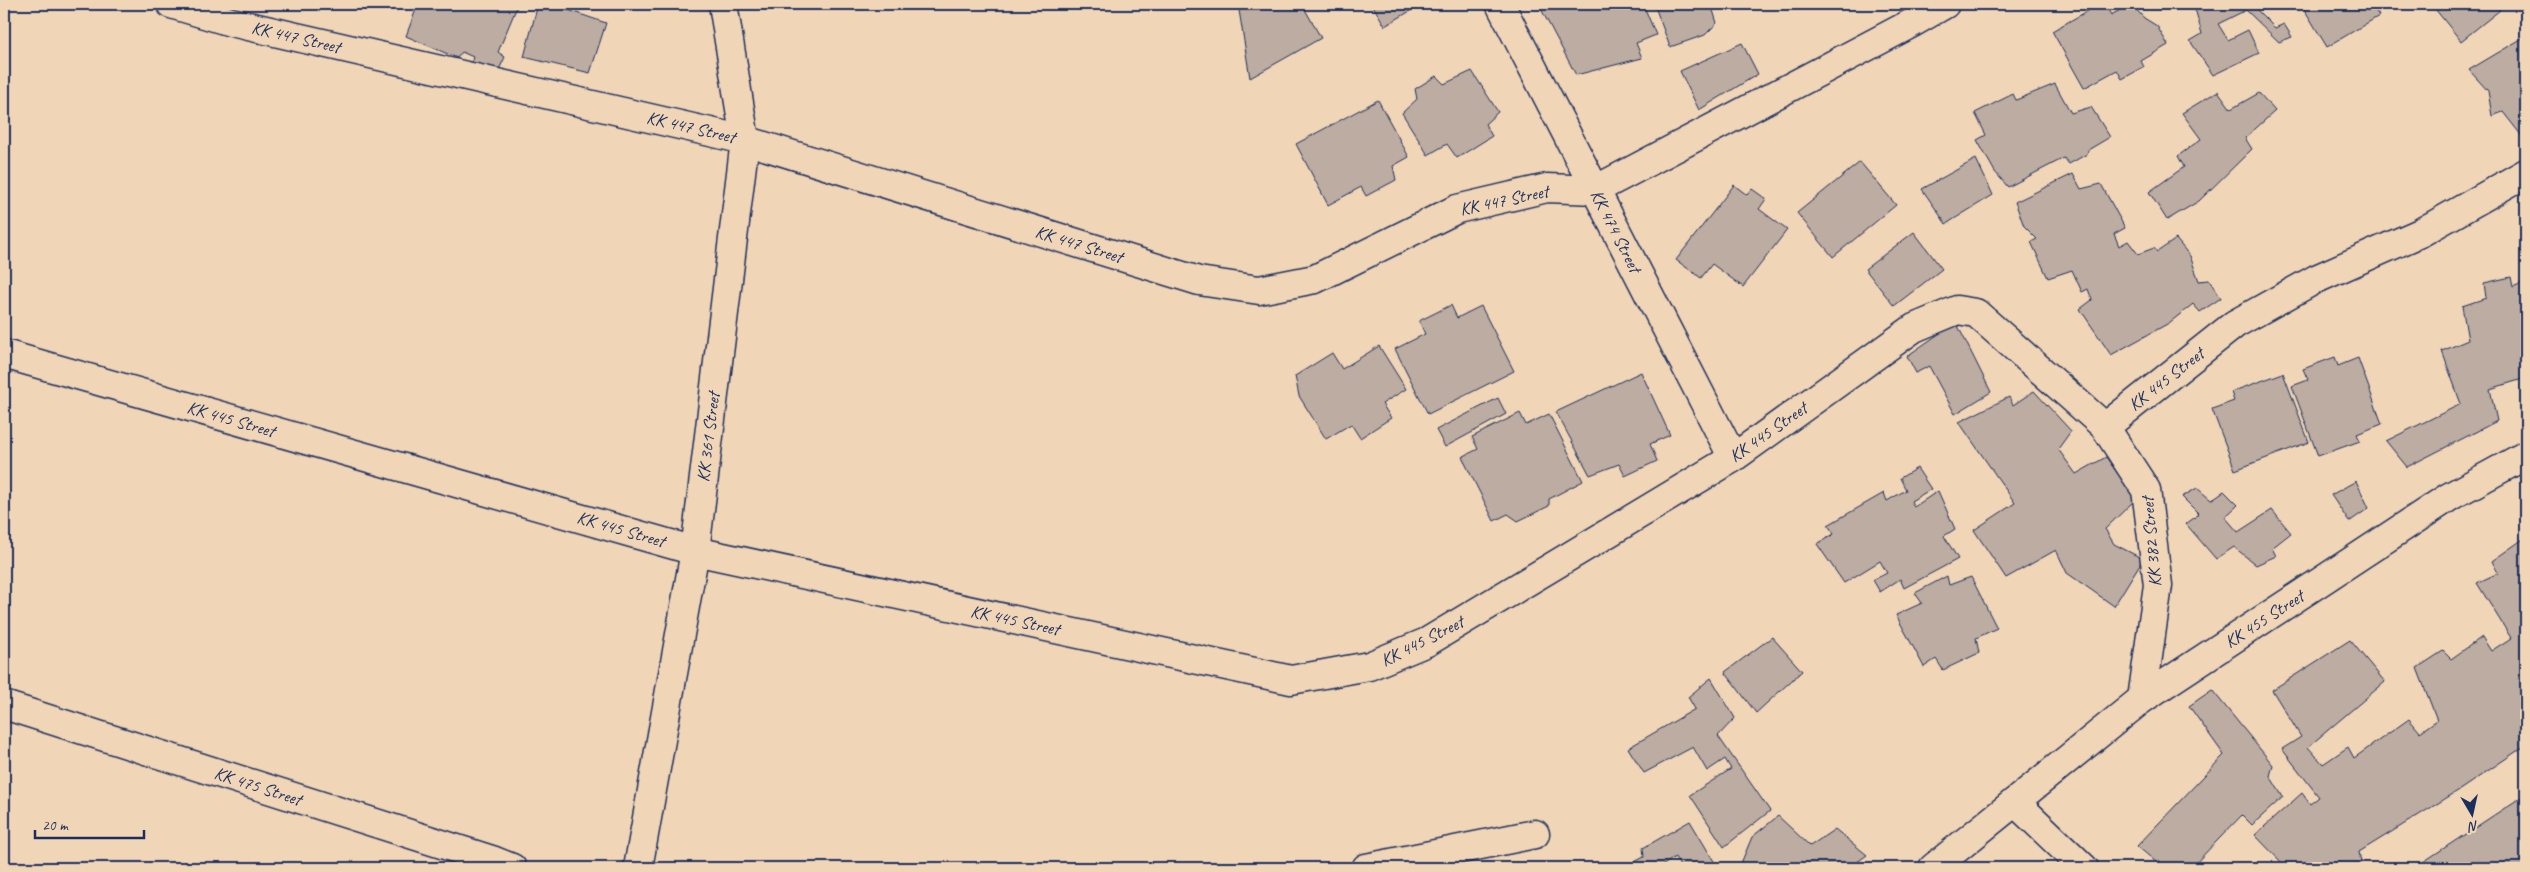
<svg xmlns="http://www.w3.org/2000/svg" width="2530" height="872" font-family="Caveat,sans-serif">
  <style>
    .building { fill: #bcaca1; stroke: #1b2f5e }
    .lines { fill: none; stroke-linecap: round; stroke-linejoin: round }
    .street-casing { stroke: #1b2f5e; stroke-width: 31 }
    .street { stroke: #f1d5b7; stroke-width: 28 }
    .labels { text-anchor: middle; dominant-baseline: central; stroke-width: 4; stroke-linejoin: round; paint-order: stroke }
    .street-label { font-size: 18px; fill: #1b2f5e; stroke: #f1d5b7 }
  </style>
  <rect width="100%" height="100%" fill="#f1d5b7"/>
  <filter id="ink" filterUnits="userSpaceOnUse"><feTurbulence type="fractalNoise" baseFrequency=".02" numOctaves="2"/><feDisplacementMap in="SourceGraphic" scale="10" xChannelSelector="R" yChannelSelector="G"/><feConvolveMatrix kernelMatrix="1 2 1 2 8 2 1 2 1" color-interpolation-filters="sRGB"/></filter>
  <g filter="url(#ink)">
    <g class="building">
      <path d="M418 4H518L498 52 505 57 496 76 470 67 473 57 462 52 457 58 406 36Z"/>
      <path d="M538 4H563L562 8 606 23 590 73 524 57Z"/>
      <path d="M1238 4H1302L1321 38 1250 78Z"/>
      <path d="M1372 4H1422L1385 26Z"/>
      <path d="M1548 4H1643L1656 35 1636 43 1642 58 1576 75 1540 7Z"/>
      <path d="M1654 4H1711L1717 23 1705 35 1670 47Z"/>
      <path d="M2100 4H2105L2111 15 2131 4 2144 18 2157 26 2168 45 2141 61 2144 67 2122 79 2117 70 2084 88 2052 31Z"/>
      <path d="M2188 4H2254V7L2275 28 2284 24 2292 37 2279 42 2246 10 2218 24 2228 40 2248 30 2259 53 2213 75 2190 41 2202 34 2196 12Z"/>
      <path d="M2301 4H2372L2379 16 2327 47Z"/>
      <path d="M2431 4H2495L2500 10 2461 41Z"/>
      <path d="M2526 36V139L2525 140 2503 112 2492 116 2488 91 2469 70Z"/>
      <path d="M1742 43 1758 74 1699 110 1680 71Z"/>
      <path d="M1472 71 1498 112 1485 124 1492 136 1457 158 1447 144 1428 155 1402 113 1417 99 1415 89 1436 76 1444 84Z"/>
      <path d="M2055 84 2071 113 2091 107 2110 137 2088 150 2087 154 2069 164 2064 158 2008 187 1995 172 1977 140 1986 135 1975 113 2013 94 2016 100Z"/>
      <path d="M2218 91 2231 109 2259 93 2275 111 2245 138 2252 149 2199 201 2167 220 2149 192 2184 167 2178 156 2201 139 2182 113Z"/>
      <path d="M1378 100 1409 157 1393 166 1396 180 1366 196 1361 187 1328 205 1296 144Z"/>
      <path d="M1976 159 1993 195 1946 224 1922 189Z"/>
      <path d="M1860 162 1896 205 1833 257 1797 213Z"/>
      <path d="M2073 174 2081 189 2101 184 2125 228 2114 234 2119 246 2128 241 2138 254 2154 248 2157 252 2176 239 2190 256 2199 281 2209 280 2221 298 2200 312 2193 304 2169 323 2111 355 2080 309 2092 300 2088 289 2082 292 2072 270 2048 278 2031 242 2037 239 2024 226 2015 202Z"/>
      <path d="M1734 185 1747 195 1752 189 1766 199 1759 209 1787 230 1743 287 1712 264 1701 278 1676 260Z"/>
      <path d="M1914 232 1942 269 1894 306 1865 269Z"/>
      <path d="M2511 277 2513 287 2526 281V378L2490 389 2497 421 2407 467 2386 441 2461 404 2442 351 2468 340 2462 306 2486 298 2484 283Z"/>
      <path d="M1451 305 1457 318 1481 306 1514 371 1428 414 1395 349 1425 334 1419 321Z"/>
      <path d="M1956 322 1991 392 1955 414 1929 366 1916 373 1907 356Z"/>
      <path d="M1379 346 1406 389 1382 404 1391 418 1360 438 1351 424 1326 439 1299 396 1295 376 1332 353 1342 369Z"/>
      <path d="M2335 357 2338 366 2358 358 2382 424 2357 434 2360 441 2318 456 2292 386 2308 380 2303 369Z"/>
      <path d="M1641 372 1670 435 1650 444 1657 461 1625 476 1619 464 1590 475 1556 412Z"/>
      <path d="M2283 373 2309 442 2235 470 2212 409 2234 401 2231 392Z"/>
      <path d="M2034 391 2071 431 2058 449 2076 474 2106 457 2136 499 2105 529 2114 544 2143 559 2114 606 2067 573 2056 550 2006 578 1974 530 2015 503 1959 422 2009 397 2013 405Z"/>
      <path d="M1498 398 1506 414 1445 447 1436 430Z"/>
      <path d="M1520 413 1526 425 1549 414 1583 481 1549 499V506L1518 521 1508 514 1494 521 1462 457 1478 449 1472 437Z"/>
      <path d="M1917 468 1931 489 1911 501 1914 507 1938 491 1955 529 1944 536 1958 559 1904 588 1900 579 1880 592 1873 580 1887 573 1880 561 1844 583 1817 544 1834 534 1828 525 1884 493 1887 501 1906 490 1900 478Z"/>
      <path d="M2356 481 2369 508 2349 522 2331 495Z"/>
      <path d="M2197 488 2211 500 2224 491 2238 505 2225 517 2238 532 2272 510 2291 533 2272 548 2276 556 2256 565 2234 547 2216 559 2186 524 2199 514 2182 497Z"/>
      <path d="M2526 537V745L2461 789 2359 852 2361 862 2354 868H2287L2255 835 2302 793 2310 804 2319 797 2282 749 2301 737 2272 690 2350 640 2385 682 2308 747 2323 764 2348 747 2354 758 2409 719 2420 732 2437 720 2417 668 2443 651 2451 659 2482 637 2491 651 2511 638 2477 583 2498 573 2492 561Z"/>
      <path d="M1947 576 1949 585 1971 577 1997 628 1976 638 1979 653 1943 670 1936 659 1924 667 1896 615 1922 603 1915 593Z"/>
      <path d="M1772 637 1802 671 1756 713 1725 672Z"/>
      <path d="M1711 678 1735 718 1718 736 1770 811 1724 847 1690 795 1731 769 1725 759 1707 771 1693 747 1644 773 1628 748 1695 709 1688 697Z"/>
      <path d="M2212 690 2273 765 2270 776 2283 797 2252 825 2242 815 2191 868H2163L2137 846 2224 755 2189 706Z"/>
      <path d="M2526 794V868H2414Z"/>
      <path d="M1778 816 1810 846 1835 829 1867 855 1849 868H1739L1752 837Z"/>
      <path d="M1690 821 1718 868H1681L1675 857 1659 868H1623L1644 857 1643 848Z"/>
    </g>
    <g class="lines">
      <defs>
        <g id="street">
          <path d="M171 4 231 22 745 140 1199 281 1259 290 1315 279 1457 209 1547 188 1595 190 1912 23 1945 4"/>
          <path d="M1500 4 1733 458"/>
          <path d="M4 354 695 551 1291 680 1369 666 1427 642 1733 458 1914 328 1957 310 1976 313 2105 427 2235 324 2316 279 2420 233 2526 173"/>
          <path d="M2105 427 2146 490 2158 585 2142 699"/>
          <path d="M4 705 492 860 512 868"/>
          <path d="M2015 802 2084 868"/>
          <path d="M638 868 695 551 745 140 723 4"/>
          <path d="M1366 868 1535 834"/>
          <path d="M1933 868 2142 699 2449 497 2526 455"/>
        </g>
      </defs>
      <use href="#street" class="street-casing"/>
      <use href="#street" class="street"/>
    </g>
  </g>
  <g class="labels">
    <g class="street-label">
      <text transform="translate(296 37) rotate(13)">KK 447 Street</text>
      <text transform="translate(691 127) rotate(13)">KK 447 Street</text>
      <text transform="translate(1504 200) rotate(-12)">KK 447 Street</text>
      <text transform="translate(1616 231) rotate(63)">KK 474 Street</text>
      <text transform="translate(1079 244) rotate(17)">KK 447 Street</text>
      <text transform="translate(2166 379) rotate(-38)">KK 445 Street</text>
      <text transform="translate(231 419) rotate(16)">KK 445 Street</text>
      <text transform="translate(1768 432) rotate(-35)">KK 445 Street</text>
      <text transform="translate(708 437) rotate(-83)">KK 361 Street</text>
      <text transform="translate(621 529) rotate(16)">KK 445 Street</text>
      <text transform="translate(2151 542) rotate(-95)">KK 382 Street</text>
      <text transform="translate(2264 619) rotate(-33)">KK 455 Street</text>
      <text transform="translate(1015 620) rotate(12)">KK 445 Street</text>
      <text transform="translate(1422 641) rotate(-27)">KK 445 Street</text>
      <text transform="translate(258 786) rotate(18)">KK 475 Street</text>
    </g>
  </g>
  <rect width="2530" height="872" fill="none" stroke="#f1d5b7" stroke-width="20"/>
  <rect x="10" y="10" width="2510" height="852" fill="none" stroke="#1b2f5e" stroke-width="2" filter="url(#ink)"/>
  <g transform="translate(2472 814) rotate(171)" stroke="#f1d5b7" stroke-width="4" paint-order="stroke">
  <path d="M0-4L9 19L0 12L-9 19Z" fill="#1b2f5e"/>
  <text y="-8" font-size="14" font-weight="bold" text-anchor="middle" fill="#1b2f5e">N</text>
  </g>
  <path d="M35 830v8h109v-8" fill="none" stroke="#1b2f5e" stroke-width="2.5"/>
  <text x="42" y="830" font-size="15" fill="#1b2f5e" stroke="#f1d5b7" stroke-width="4" paint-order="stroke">20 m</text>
</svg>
